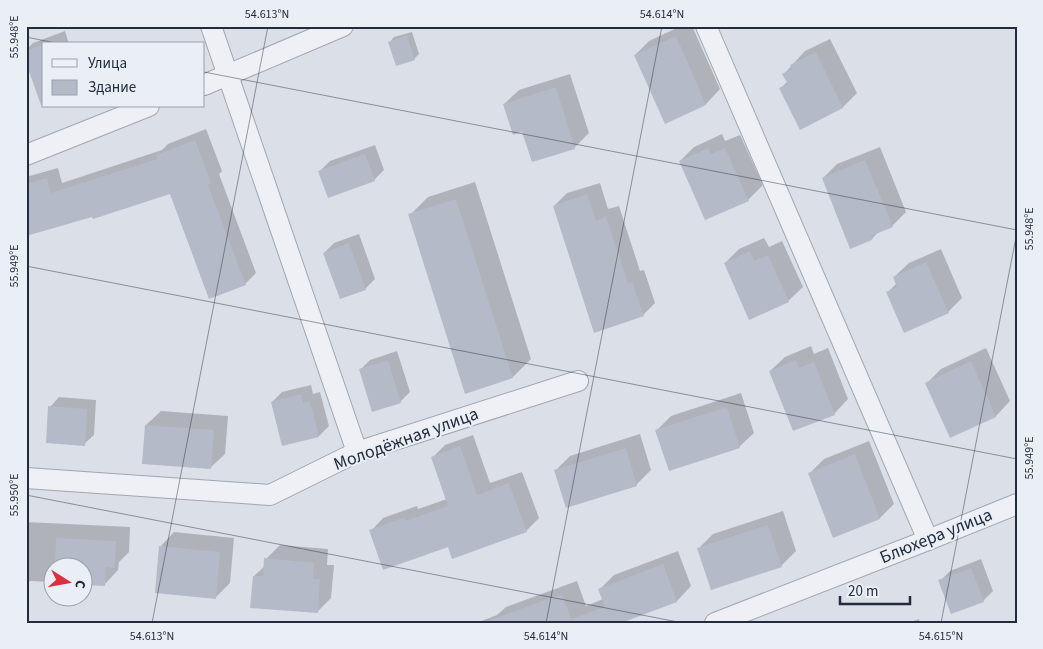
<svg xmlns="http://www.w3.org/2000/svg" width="1043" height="649" font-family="'Source Sans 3',sans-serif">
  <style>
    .shadow { fill: #0003 }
    .building { fill: #b4bac7 }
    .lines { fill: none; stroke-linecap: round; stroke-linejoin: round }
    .street-casing { stroke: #a0a6b1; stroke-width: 22 }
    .street { stroke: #eef0f5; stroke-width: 20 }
    .ticks { fill: none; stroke: #232c3e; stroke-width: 1; stroke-opacity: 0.45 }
    .labels { text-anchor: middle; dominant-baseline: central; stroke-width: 4; stroke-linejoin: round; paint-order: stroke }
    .street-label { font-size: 18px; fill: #232c3e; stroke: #eaeef5 }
    .neatline { fill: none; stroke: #232c3e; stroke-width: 2 }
    .ticks-label { font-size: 12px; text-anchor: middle; fill: #232c3e }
  </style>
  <rect width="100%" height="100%" fill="#dbdfe7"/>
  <g class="shadow">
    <path d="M681 26H692L720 89 706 104 665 122 635 55 649 41Z"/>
    <path d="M65 31 69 44H44V90L26 60V50L33 43Z"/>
    <path d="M412 32 419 54 414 59 390 42 394 37Z"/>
    <path d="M830 39 857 93 843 107 801 129 781 88 788 81 784 74 805 51Z"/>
    <path d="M570 74 589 133 575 147 532 161 523 130 504 104 519 90Z"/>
    <path d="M206 129 222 171 219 174 256 273 245 284 171 192 26 234V177L58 168 62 183 162 150 168 144Z"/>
    <path d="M722 134 725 141 740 135 763 185 748 200 680 161 694 147Z"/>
    <path d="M375 145 384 170 374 180 320 171 330 161Z"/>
    <path d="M880 147 906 212 892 226 879 231 872 239 823 178 837 164Z"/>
    <path d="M475 182 531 359 513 377 410 215 428 197Z"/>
    <path d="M600 183 608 209 619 206 640 271 644 270 655 303 643 315 554 206 567 193Z"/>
    <path d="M359 234 375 279 365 289 324 253 334 243Z"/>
    <path d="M764 238 769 247 782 241 803 287 788 301 725 263 739 249Z"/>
    <path d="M941 249 962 298 948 312 888 292 897 283 894 277 909 263Z"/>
    <path d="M811 346 814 354 828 348 848 399 834 414 770 371 785 357Z"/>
    <path d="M986 348 1010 401 996 416 951 436 927 383 941 369Z"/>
    <path d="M397 351 410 392 400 402 361 369 370 360Z"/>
    <path d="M311 385 313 394 320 392 329 426 319 436 283 445 272 402 282 392Z"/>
    <path d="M741 393 754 433 739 447 657 430 671 416Z"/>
    <path d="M59 397 96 400 94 435 84 444 50 407Z"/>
    <path d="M161 411 228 416 225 454 210 468 146 425Z"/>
    <path d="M640 434 651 470 636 485 556 470 570 456Z"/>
    <path d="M473 435 490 483 522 472 539 518 526 531 449 546 371 531 383 518 417 506 418 509 447 499 432 458 445 445Z"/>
    <path d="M869 441 894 504 880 518 834 536 810 473 824 459Z"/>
    <path d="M783 511 796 551 781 566 698 549 713 534Z"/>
    <path d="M26 522 130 527 129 552 119 562 118 570 104 585 82 566H52V582L30 581 26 585Z"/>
    <path d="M174 532 234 538 230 583 215 598 160 547Z"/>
    <path d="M280 545 328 549 327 565H334L331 598 317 612 254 576 265 566 266 559Z"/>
    <path d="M678 551 691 586 677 601 618 623H476L497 615 506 607 577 581 586 606 603 599 600 589 614 575Z"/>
    <path d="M981 559 993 591 983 601 940 581 950 571Z"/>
    <path d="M919 619 920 623H908Z"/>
  </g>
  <g class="building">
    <path d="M407 35 415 60 396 66 388 42Z"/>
    <path d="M676 36 706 105 665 124 634 55Z"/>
    <path d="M44 44V105H41L26 63V51Z"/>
    <path d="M816 52 843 108 800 130 779 88 788 84 782 74 792 69 790 65Z"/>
    <path d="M556 87 575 149 532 162 522 132 513 135 503 104Z"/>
    <path d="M195 140 211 183 208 185 246 285 209 299 170 194 93 219 92 217 26 236V184L47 178 51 193 157 159 156 155Z"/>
    <path d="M708 148 711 154 725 148 749 201 705 220 679 161Z"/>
    <path d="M365 154 375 181 328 198 318 171Z"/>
    <path d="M865 160 893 227 871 236 872 240 850 249 822 178Z"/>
    <path d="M587 194 596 221 606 217 628 283 632 282 644 316 594 333 553 206Z"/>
    <path d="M456 199 513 378 465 394 408 214Z"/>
    <path d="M349 243 366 290 340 299 323 253Z"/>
    <path d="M750 251 754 261 768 255 789 302 749 320 724 263Z"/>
    <path d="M926 262 949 313 904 333 886 292 897 287 893 277Z"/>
    <path d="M388 360 401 403 372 412 359 369Z"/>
    <path d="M796 360 799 368 814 362 835 415 793 431 769 371Z"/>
    <path d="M971 361 996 417 950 438 925 383Z"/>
    <path d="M301 394 303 403 310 401 319 437 282 446 271 402Z"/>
    <path d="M48 406 87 409 85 446 46 443Z"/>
    <path d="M727 407 740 448 669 471 655 430Z"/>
    <path d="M145 425 214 430 211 469 142 464Z"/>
    <path d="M460 446 477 495 509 483 527 532 452 559 448 547 383 570 369 530 404 518 405 521 448 506 431 457Z"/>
    <path d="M626 448 637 486 566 508 554 470Z"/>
    <path d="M855 454 880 519 833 538 808 473Z"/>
    <path d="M768 525 782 567 711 590 697 548Z"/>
    <path d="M56 538 116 541 115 568 106 567 105 586 82 585V566H55Z"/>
    <path d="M159 546 220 552 216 599 155 593Z"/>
    <path d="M264 558 314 563 313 579H320L318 613 250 608 253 576H263Z"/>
    <path d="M663 564 677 602 621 623H491L490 620 562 594 571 619 605 607 598 589Z"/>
    <path d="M971 568 984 602 951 614 938 580Z"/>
  </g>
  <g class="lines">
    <defs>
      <g id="street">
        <path d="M211 26 357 452"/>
        <path d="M706 26 928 540"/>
        <path d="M204 85 343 26"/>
        <path d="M26 155 149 106"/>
        <path d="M26 478 270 495 357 452 578 381"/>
        <path d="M715 623 928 540 1017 504"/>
      </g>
    </defs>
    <use href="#street" class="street-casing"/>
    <use href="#street" class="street"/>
  </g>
  <path class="ticks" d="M26 37 61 44M204 72 1017 230M26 266 1017 459M26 495 683 623M152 623 268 26M546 623 662 26M941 623 1017 232"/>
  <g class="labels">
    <g class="street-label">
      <text transform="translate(406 439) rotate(-20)">Молодёжная улица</text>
      <text transform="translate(936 536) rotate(-22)">Блюхера улица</text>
    </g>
  </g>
  <rect width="1043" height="649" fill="none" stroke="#eaeef5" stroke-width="55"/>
  <rect x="42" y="42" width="162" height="65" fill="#eaeef5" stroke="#9aa0ac"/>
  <rect x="52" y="59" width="25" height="8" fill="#eef0f5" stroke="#9aa0ac"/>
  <text x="88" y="68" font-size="15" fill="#232c3e">Улица</text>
  <rect x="52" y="80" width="25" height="15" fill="#b4bac7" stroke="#9aa0ac"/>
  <text x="88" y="92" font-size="15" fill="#232c3e">Здание</text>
  <g transform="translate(68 582) rotate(101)"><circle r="24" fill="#eaeef5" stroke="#9aa0ac"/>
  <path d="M0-4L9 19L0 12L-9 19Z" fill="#dc2f40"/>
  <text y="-8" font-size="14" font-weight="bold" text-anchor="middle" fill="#232c3e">С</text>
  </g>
  <path d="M840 596v8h70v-8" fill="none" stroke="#232c3e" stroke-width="2.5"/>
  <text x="848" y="596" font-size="15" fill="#232c3e" stroke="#eaeef5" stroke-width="4" paint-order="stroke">20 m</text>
  <rect x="28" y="28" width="988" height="594" class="neatline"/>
  <g class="ticks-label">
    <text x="267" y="18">54.613°N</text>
    <text x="662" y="18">54.614°N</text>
    <text transform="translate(14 37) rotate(-90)" y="4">55.948°E</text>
    <text transform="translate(1029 229) rotate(-90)" y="4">55.948°E</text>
    <text transform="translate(14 266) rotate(-90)" y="4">55.949°E</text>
    <text transform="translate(1029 458) rotate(-90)" y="4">55.949°E</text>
    <text transform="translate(14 495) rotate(-90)" y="4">55.950°E</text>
    <text x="152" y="640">54.613°N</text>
    <text x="546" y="640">54.614°N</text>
    <text x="941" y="640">54.615°N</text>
  </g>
</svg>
